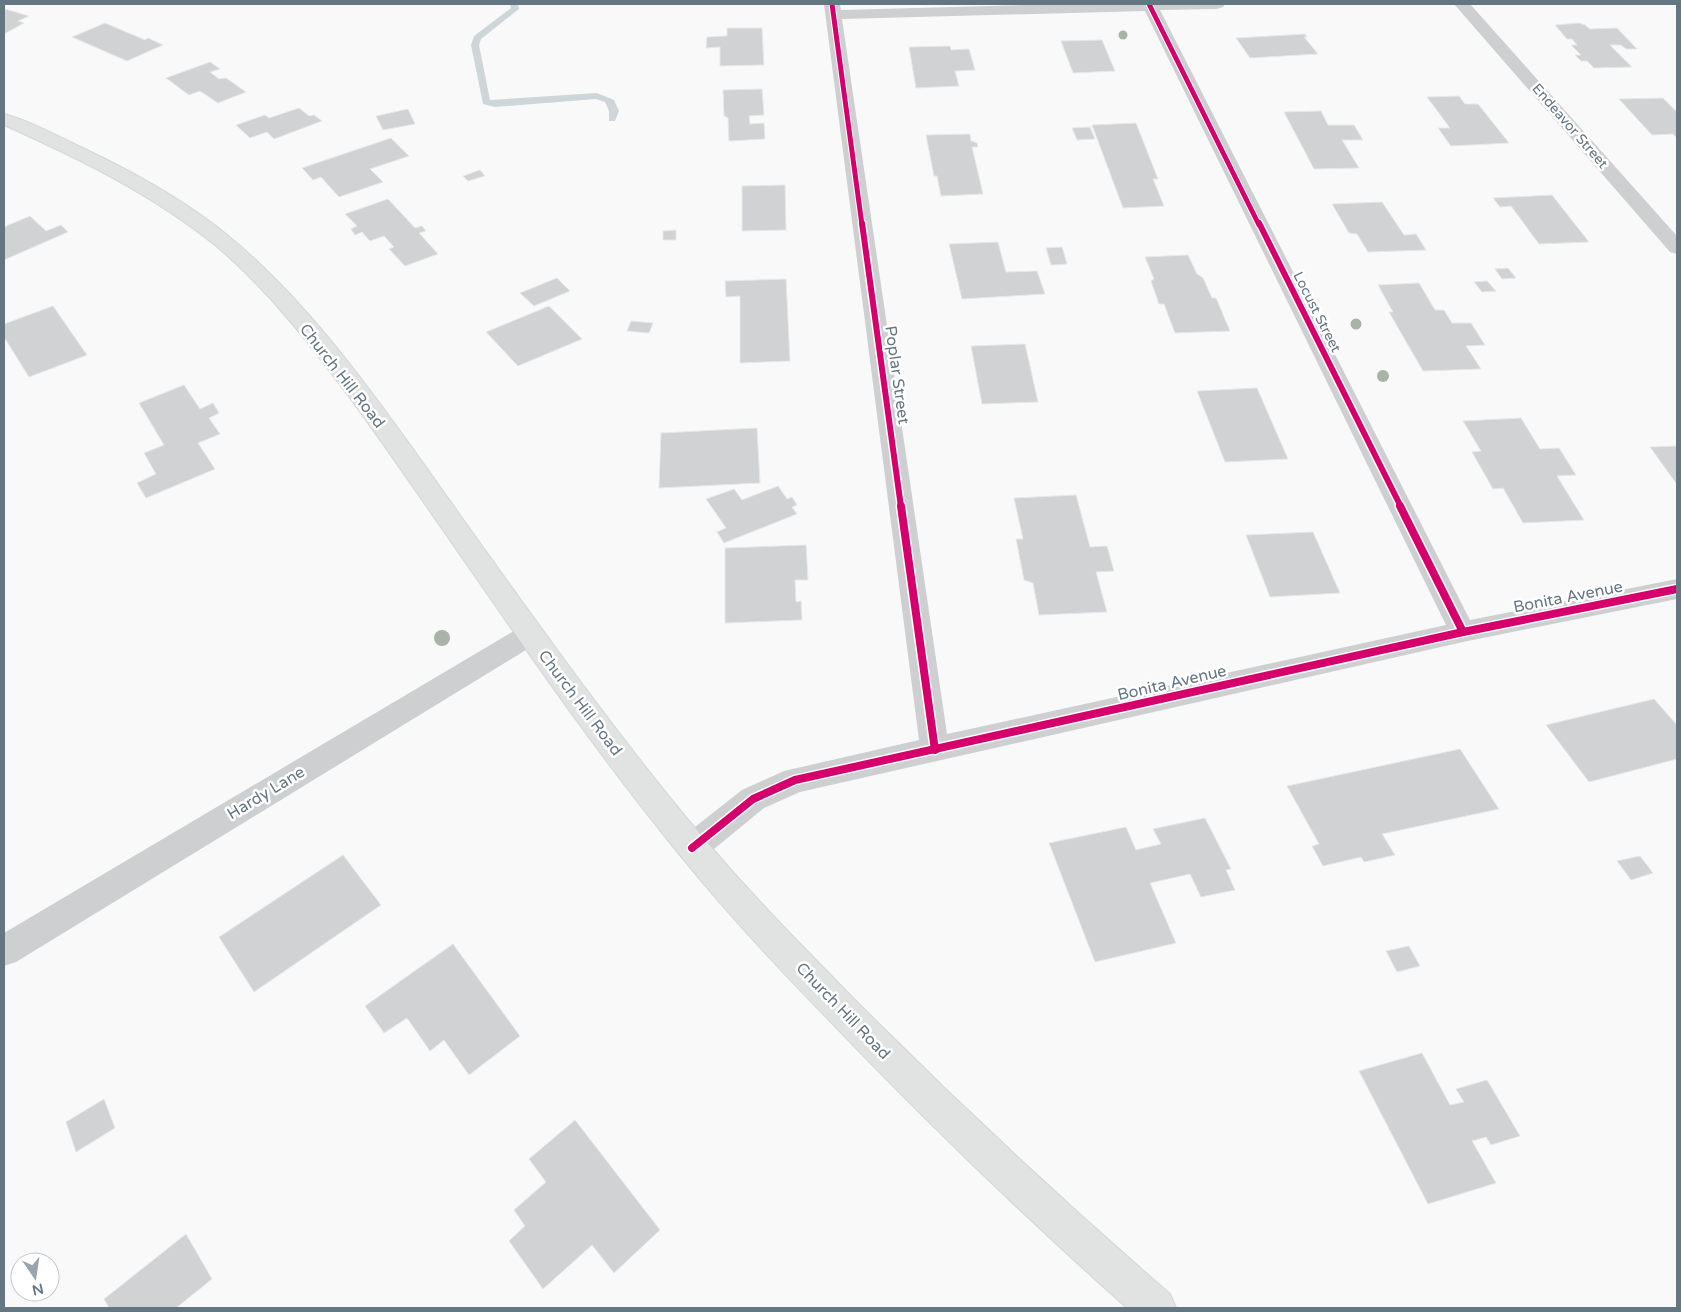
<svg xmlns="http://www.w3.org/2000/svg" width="1681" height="1312" font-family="'Varela Round',sans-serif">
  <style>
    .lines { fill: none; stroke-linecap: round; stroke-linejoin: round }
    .stream { fill: #ced6d9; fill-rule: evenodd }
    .building { fill: #d0d2d3; stroke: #e8e8e8 }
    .secondary-casing { stroke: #d5d6d7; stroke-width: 2 }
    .street { fill: #cecfd0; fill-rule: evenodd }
    .secondary { fill: #e1e2e2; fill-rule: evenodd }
    .cycleway-far2-casing { stroke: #fff; stroke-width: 7 }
    .cycleway-far1-casing { stroke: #fff; stroke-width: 9 }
    .cycleway-casing { stroke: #fff; stroke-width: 11 }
    .cycleway-far2 { stroke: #d6006c; stroke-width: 5 }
    .cycleway-far1 { stroke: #d6006c; stroke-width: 6 }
    .cycleway { stroke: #d6006c; stroke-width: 8 }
    .tree { fill: #a9b3a7 }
    .labels { text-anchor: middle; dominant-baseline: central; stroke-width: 5; stroke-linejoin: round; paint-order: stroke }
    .far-street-label { font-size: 14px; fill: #657683; stroke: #fff }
    .street-label { font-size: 16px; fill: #657683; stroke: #fff }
  </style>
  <rect width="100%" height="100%" fill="#f9f9f9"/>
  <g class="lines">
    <path class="stream" d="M510 4H518L519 9 481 39 479 45 490 100 597 93 614 100 619 111 615 121H609V111L605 102 596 99 495 107 483 104 471 45 474 36 511 8Z"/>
  </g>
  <g class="building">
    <path d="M5 9 29 16 18 21 24 23 4 34Z"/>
    <path d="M105 23 145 40 148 38 163 45 127 61 72 37Z"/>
    <path d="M1579 23 1585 25 1590 29 1617 28 1637 49H1626L1621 45H1610L1632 67 1594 68 1587 61H1581L1575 55H1581L1571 45H1577L1572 39H1567L1555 25Z"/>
    <path d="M727 28H762L764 65 720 66V47L706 48 707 37 727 36Z"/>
    <path d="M1305 34 1307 37H1304L1318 54 1250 58 1236 38Z"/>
    <path d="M1102 40 1115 71 1073 73 1061 41Z"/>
    <path d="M950 46 951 50 969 49 975 70 955 71 959 86 916 88 909 47Z"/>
    <path d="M210 62 220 69 210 72 219 79 226 78 246 92 218 103 200 91 189 95 166 78Z"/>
    <path d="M762 89 764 115 749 116 750 124 764 123 765 139 729 141 728 118 724 116 723 90Z"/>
    <path d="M1459 96 1465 104H1478L1509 143 1451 146 1438 128H1450L1427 97Z"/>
    <path d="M1663 98 1677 112V138L1673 134 1652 135 1619 99Z"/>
    <path d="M299 108 309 116 314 115 322 121 274 139 267 132 250 138 236 125 265 115 269 118Z"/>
    <path d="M408 109 415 124 383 130 376 116Z"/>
    <path d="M1321 111 1328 125H1354L1363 140H1342L1359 168 1314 169 1284 112Z"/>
    <path d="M1136 123 1158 179H1153L1164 206 1123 208 1092 125Z"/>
    <path d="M1090 127 1095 139 1077 140 1072 128Z"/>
    <path d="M970 134 971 141 977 143 978 147H972L983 194 941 196 937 176H934L926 135Z"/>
    <path d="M391 138 409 156 370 169 383 182 339 197 321 177 313 180 302 168Z"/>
    <path d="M480 170 485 176 468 181 463 176Z"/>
    <path d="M785 185 786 230 742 231V186Z"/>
    <path d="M1552 195 1589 242 1539 244 1511 206 1500 207 1493 198Z"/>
    <path d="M388 199 415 228 422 226 426 231 419 233 438 254 405 266 389 249 394 247 384 236 370 241 362 232 355 235 351 229 357 226 345 214Z"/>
    <path d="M1382 202 1404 235 1416 234 1426 250 1368 252 1357 234 1349 233 1332 204Z"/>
    <path d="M30 216 46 231 61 225 68 232 4 260V227Z"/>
    <path d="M676 230V240H663V231Z"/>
    <path d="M998 242 1006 272 1037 271 1045 294 962 299 949 244Z"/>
    <path d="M1062 247 1067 264 1051 265 1046 248Z"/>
    <path d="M1188 255 1197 274 1203 278 1212 298H1216L1230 331 1175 333 1164 304H1159L1151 281 1154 279 1145 257Z"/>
    <path d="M1508 268 1516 278 1502 279 1495 269Z"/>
    <path d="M557 278 570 291 534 306 520 293Z"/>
    <path d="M786 279 790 361 740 363V296L726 297 725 281Z"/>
    <path d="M1487 281 1496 291 1482 292 1474 282Z"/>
    <path d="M1419 283 1435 310H1444L1452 323H1471L1485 345 1466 346 1481 369 1423 371 1389 312H1393L1378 285Z"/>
    <path d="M53 306 87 355 29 377 4 337V324Z"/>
    <path d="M549 306 582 339 518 366 486 332Z"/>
    <path d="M631 321 653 323 649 333 627 331Z"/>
    <path d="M1025 344 1038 402 982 404 971 346Z"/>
    <path d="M184 385 200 409 213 403 219 413 209 418 220 434 198 443 215 469 146 498 137 483 156 474 144 453 164 445 139 403Z"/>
    <path d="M1257 388 1288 459 1225 462 1197 391Z"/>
    <path d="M1521 418 1540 449 1559 448 1576 475 1557 476 1584 520 1523 523 1503 488 1493 489 1472 452 1481 451 1463 421Z"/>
    <path d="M757 428 760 483 659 488 661 433Z"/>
    <path d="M1677 446V483H1676L1650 447Z"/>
    <path d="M778 486 787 499 792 497 797 505 792 507 797 514 724 543 717 532 726 528 706 499 734 489 742 500Z"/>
    <path d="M1076 495 1090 547 1107 546 1114 571 1096 572 1107 612 1039 615 1033 583 1024 580 1016 539H1023L1014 498Z"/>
    <path d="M1313 532 1340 593 1270 597 1246 535Z"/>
    <path d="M806 545 808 580H795L796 602 801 601 802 620 725 623V548Z"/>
    <path d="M1654 699 1677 725V759L1589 782 1546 725Z"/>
    <path d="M1460 749 1499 809 1382 834 1395 855 1364 862 1361 857 1323 866 1312 846 1319 844 1287 786Z"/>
    <path d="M1205 818 1231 869 1226 870 1235 890 1201 897 1190 874 1150 883 1176 943 1095 962 1049 843 1126 827 1136 850 1161 844 1153 829Z"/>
    <path d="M343 855 381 905 254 992 219 937Z"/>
    <path d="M1640 856 1653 873 1631 880 1617 861Z"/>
    <path d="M453 944 520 1036 469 1075 444 1040 430 1051 407 1018 384 1033 365 1006Z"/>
    <path d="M1409 946 1420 966 1397 972 1386 951Z"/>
    <path d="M1422 1053 1450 1105 1464 1102 1456 1089 1487 1080 1520 1136 1491 1145 1486 1137 1472 1141 1496 1183 1428 1204 1359 1071Z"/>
    <path d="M104 1099 115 1128 76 1152 66 1122Z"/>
    <path d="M575 1120 660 1230 614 1273 592 1245 543 1289 509 1241 525 1226 514 1210 546 1182 529 1159Z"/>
    <path d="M186 1234 212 1279 176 1308H109L104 1299Z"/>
  </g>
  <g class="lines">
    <defs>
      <path id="secondary" d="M4 114C33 122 61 138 89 151 139 175 189 203 232 239 326 318 401 433 472 532 546 635 619 738 700 834 751 895 807 951 862 1007 961 1106 1064 1202 1170 1294L1176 1308H1127C1024 1216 924 1120 829 1020 777 967 727 913 680 855 562 711 462 553 353 402 312 347 269 290 215 245 152 194 78 158 4 125Z"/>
    </defs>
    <use href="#secondary" class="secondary-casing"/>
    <g class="street">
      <path d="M824 4H840L841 10 1061 4H1225L1223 7 1217 9 1160 10 1470 620 1677 579V599L1463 642 800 792 764 808 703 858 692 862 681 858 677 848 681 838 742 790 784 771 919 740ZM1145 11 1446 625 947 734 842 19Z"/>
      <path d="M1454 4H1470L1677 236V254L1670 252Z"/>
      <path d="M529 624 539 628 543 635 539 642 16 962 4 966V933L519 628Z"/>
    </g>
    <use href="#secondary" class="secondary"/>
    <defs>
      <g id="cycleway-far2">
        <path d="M832 4 862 225"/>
        <path d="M1149 4 1259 225"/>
      </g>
      <g id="cycleway-far1">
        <path d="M862 223 901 507"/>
        <path d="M1259 223 1401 507"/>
      </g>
      <g id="cycleway">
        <path d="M901 506 935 750"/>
        <path d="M1400 506 1463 632"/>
        <path d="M692 848 753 799 795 780 1463 632 1677 589"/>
      </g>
    </defs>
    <use href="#cycleway-far2" class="cycleway-far2-casing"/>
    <use href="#cycleway-far1" class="cycleway-far1-casing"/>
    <use href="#cycleway" class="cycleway-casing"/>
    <use href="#cycleway-far2" class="cycleway-far2"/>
    <use href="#cycleway-far1" class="cycleway-far1"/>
    <use href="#cycleway" class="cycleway"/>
  </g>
  <g class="tree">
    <circle cx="1123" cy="35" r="4.5"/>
    <circle cx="1356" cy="324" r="5.5"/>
    <circle cx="1383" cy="376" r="6"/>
    <circle cx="442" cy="638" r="8"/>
  </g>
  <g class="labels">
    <g class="far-street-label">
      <text transform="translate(1570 126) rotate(49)">Endeavor Street</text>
      <text transform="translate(1317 312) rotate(63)">Locust Street</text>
    </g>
    <g class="street-label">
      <text transform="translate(897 375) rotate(82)">Poplar Street</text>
      <text transform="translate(342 376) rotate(52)">Church Hill Road</text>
      <text transform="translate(1568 597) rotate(-11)">Bonita Avenue</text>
      <text transform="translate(1172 683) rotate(-13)">Bonita Avenue</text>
      <text transform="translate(580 703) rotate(53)">Church Hill Road</text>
      <text transform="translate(266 793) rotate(-31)">Hardy Lane</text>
      <text transform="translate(843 1011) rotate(46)">Church Hill Road</text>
    </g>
  </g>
  <rect width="1681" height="1312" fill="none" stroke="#657683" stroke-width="10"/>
  <g transform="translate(35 1277) rotate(167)"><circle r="24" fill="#ffffff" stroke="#c1c8cd"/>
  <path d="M0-4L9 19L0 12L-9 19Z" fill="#99a4ac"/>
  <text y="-8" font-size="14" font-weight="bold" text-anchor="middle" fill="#657683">N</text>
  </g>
</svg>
